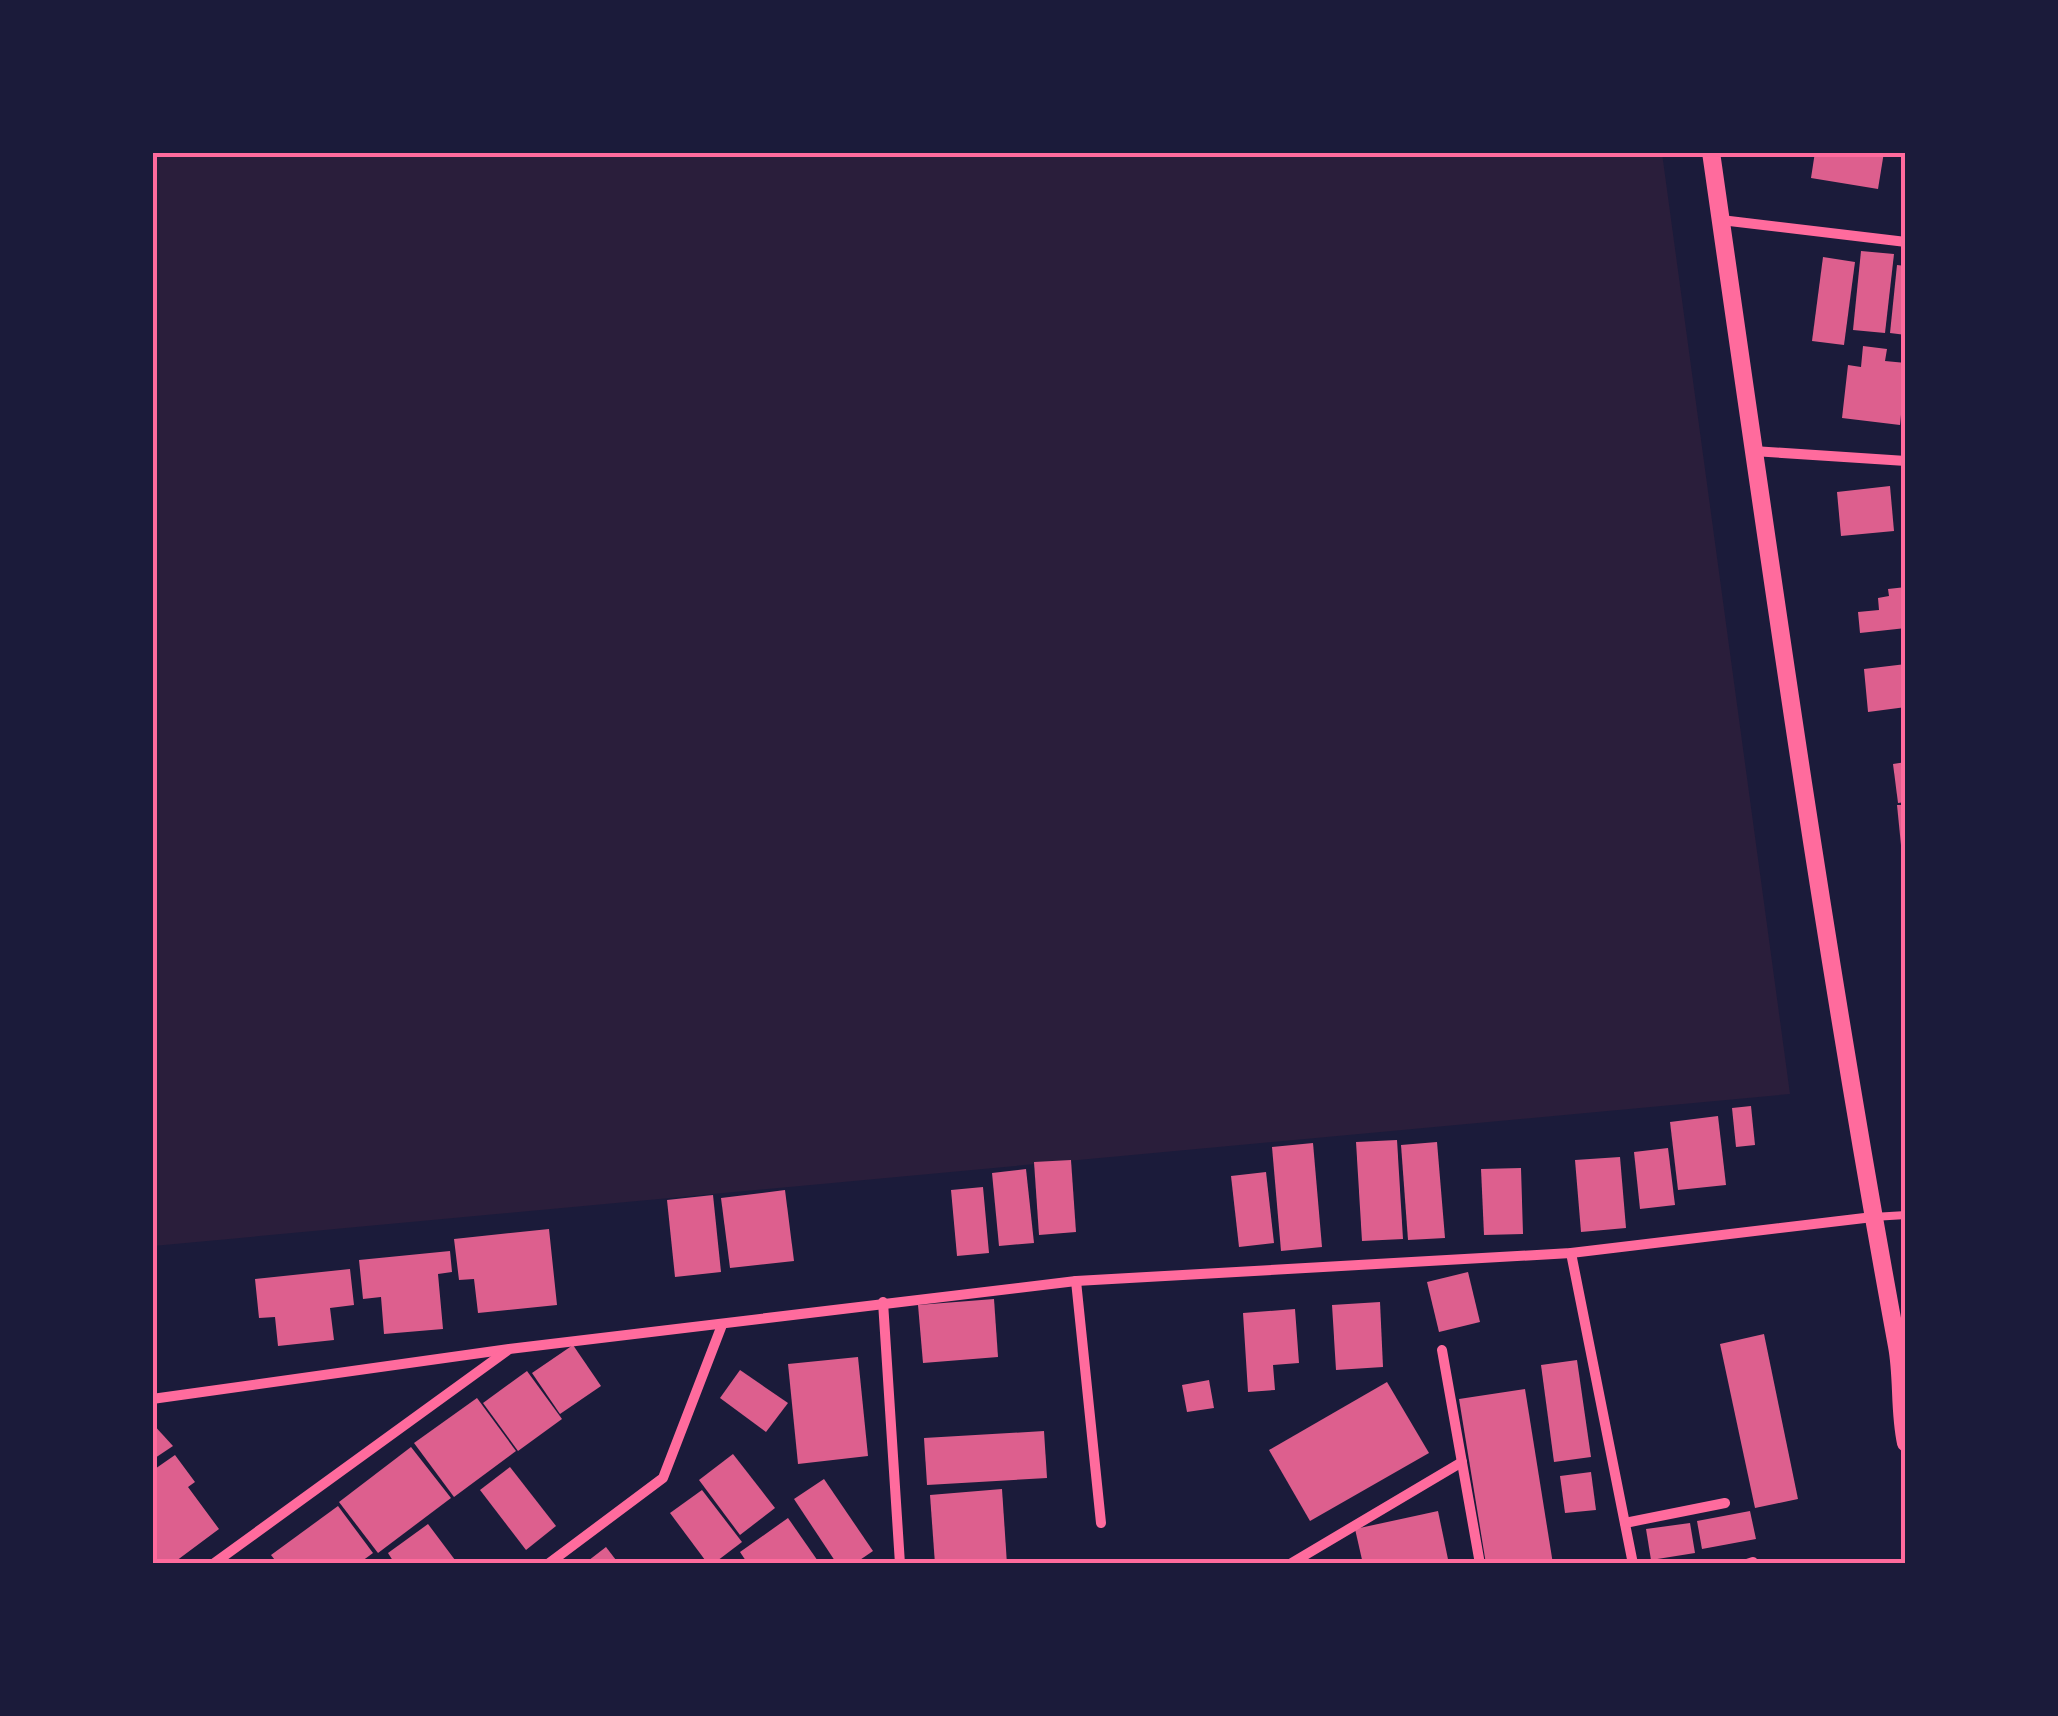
<svg xmlns="http://www.w3.org/2000/svg" width="2058" height="1716" font-family="Cabin,sans-serif">
  <style>
    .green { fill: #2a1e3b }
    .building { fill: #dd5f8e }
    .lines { fill: none; stroke-linecap: round; stroke-linejoin: round }
    .service { stroke: #ff6b9d; stroke-width: 8 }
    .minor { stroke: #ff6b9d; stroke-width: 10 }
    .tertiary { stroke: #ff6b9d; stroke-width: 18 }
    .neatline { fill: none; stroke: #ff6b9d; stroke-width: 4 }
  </style>
  <rect width="100%" height="100%" fill="#1b1b3a"/>
  <path class="green" d="M153 153H1662L1790 1094 153 1246Z"/>
  <g class="building">
    <path d="M1815 152H1884L1878 189 1811 178Z"/>
    <path d="M1861 251 1894 254 1885 333 1853 330Z"/>
    <path d="M1823 257 1855 262 1844 345 1812 341Z"/>
    <path d="M1897 265 1906 266V335L1890 333Z"/>
    <path d="M1863 346 1887 349 1885 361 1906 363 1900 425 1842 418 1848 365 1861 367Z"/>
    <path d="M1890 486 1894 531 1841 536 1837 492Z"/>
    <path d="M1906 587V628L1860 633 1858 612 1879 610 1878 598 1889 596 1888 589Z"/>
    <path d="M1906 664V707L1868 712 1864 669Z"/>
    <path d="M1906 762V802L1898 803 1893 764Z"/>
    <path d="M1897 805H1906V845H1901Z"/>
    <path d="M1751 1106 1755 1145 1736 1147 1732 1108Z"/>
    <path d="M1718 1116 1726 1185 1678 1190 1670 1122Z"/>
    <path d="M1397 1140 1403 1239 1362 1241 1356 1142Z"/>
    <path d="M1437 1142 1445 1238 1408 1240 1401 1145Z"/>
    <path d="M1313 1143 1322 1247 1281 1251 1272 1147Z"/>
    <path d="M1668 1148 1675 1205 1640 1209 1634 1152Z"/>
    <path d="M1620 1157 1626 1228 1581 1232 1575 1160Z"/>
    <path d="M1071 1160 1076 1232 1039 1235 1034 1162Z"/>
    <path d="M1521 1168 1523 1234 1484 1235 1481 1169Z"/>
    <path d="M1026 1169 1034 1243 999 1246 992 1173Z"/>
    <path d="M1266 1172 1274 1243 1239 1247 1231 1176Z"/>
    <path d="M983 1187 989 1253 957 1256 951 1190Z"/>
    <path d="M785 1190 794 1261 730 1268 721 1198Z"/>
    <path d="M713 1195 721 1272 675 1277 667 1200Z"/>
    <path d="M549 1229 557 1305 478 1313 474 1279 459 1280 454 1239Z"/>
    <path d="M450 1251 452 1272 438 1274 443 1329 384 1334 381 1297 363 1299 359 1260Z"/>
    <path d="M350 1269 354 1305 330 1308 334 1340 278 1346 275 1317 259 1318 255 1279Z"/>
    <path d="M1468 1272 1480 1322 1439 1332 1427 1282Z"/>
    <path d="M994 1299 998 1357 923 1363 918 1305Z"/>
    <path d="M1380 1302 1383 1367 1336 1370 1332 1305Z"/>
    <path d="M1295 1309 1299 1363 1273 1365 1275 1390 1248 1392 1243 1313Z"/>
    <path d="M1764 1334 1798 1499 1755 1508 1720 1344Z"/>
    <path d="M573 1345 601 1386 560 1414 532 1373Z"/>
    <path d="M858 1357 868 1456 798 1464 788 1364Z"/>
    <path d="M1577 1360 1591 1457 1554 1462 1541 1365Z"/>
    <path d="M740 1370 788 1403 766 1432 720 1398Z"/>
    <path d="M527 1371 562 1419 518 1451 483 1403Z"/>
    <path d="M1209 1380 1214 1408 1187 1412 1182 1385Z"/>
    <path d="M1387 1382 1429 1453 1310 1521 1269 1450Z"/>
    <path d="M1525 1389 1553 1564H1486L1459 1399Z"/>
    <path d="M477 1398 516 1451 454 1497 414 1443Z"/>
    <path d="M152 1423 173 1446 152 1460Z"/>
    <path d="M1044 1431 1047 1478 927 1485 924 1438Z"/>
    <path d="M411 1447 451 1498 378 1553 339 1502Z"/>
    <path d="M733 1454 775 1508 740 1535 699 1480Z"/>
    <path d="M175 1455 195 1482 188 1487 219 1529 172 1564H152V1471Z"/>
    <path d="M510 1467 556 1526 526 1550 480 1490Z"/>
    <path d="M1591 1472 1596 1510 1565 1513 1560 1476Z"/>
    <path d="M824 1479 873 1551 854 1564H837L794 1499Z"/>
    <path d="M1002 1489 1007 1564H935L930 1495Z"/>
    <path d="M702 1490 742 1542 713 1564H708L670 1513Z"/>
    <path d="M338 1506 373 1553 358 1564H278L271 1555Z"/>
    <path d="M1438 1511 1449 1564H1363L1355 1529Z"/>
    <path d="M1750 1511 1756 1539 1702 1549 1697 1521Z"/>
    <path d="M788 1518 820 1564H748L740 1552Z"/>
    <path d="M1690 1523 1695 1553 1651 1560 1646 1529Z"/>
    <path d="M428 1524 458 1564H395L388 1553Z"/>
    <path d="M606 1547 619 1564H584Z"/>
  </g>
  <g class="lines">
    <path class="service" d="M1873 1217 1906 1215"/>
    <g class="minor">
      <path d="M1721 220 1906 242"/>
      <path d="M1753 451 1906 461"/>
      <path d="M1571 1253 1633 1564"/>
      <path d="M1076 1281 1101 1523"/>
      <path d="M883 1302 900 1564"/>
      <path d="M1442 1350 1480 1564"/>
      <path d="M152 1399 509 1349 1076 1281 1571 1253 1873 1217"/>
      <path d="M1625 1523 1725 1503"/>
      <path d="M213 1564 508 1350"/>
      <path d="M548 1564 663 1478 722 1325"/>
      <path d="M1290 1564 1462 1462"/>
      <path d="M1747 1564 1753 1562"/>
    </g>
    <path class="tertiary" d="M1711 152C1768 551 1824 950 1897 1346 1903 1378 1899 1411 1906 1443"/>
  </g>
  <rect width="2058" height="1716" fill="none" stroke="#1b1b3a" stroke-width="310"/>
  <rect x="155" y="155" width="1748" height="1406" class="neatline"/>
</svg>
